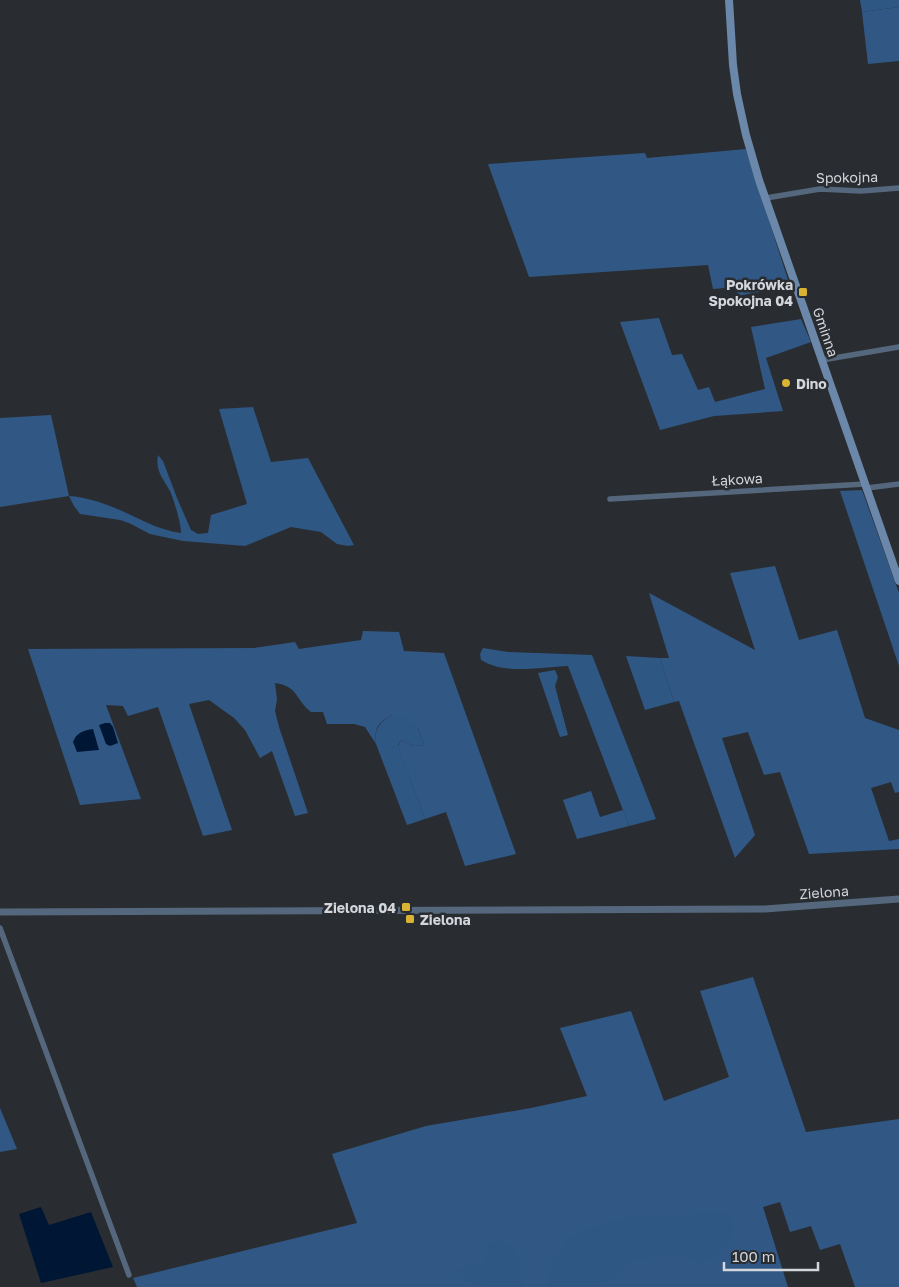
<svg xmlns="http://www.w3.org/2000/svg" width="899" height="1287" font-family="'Golos Text',sans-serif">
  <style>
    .green { fill: #315884 }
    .forest { fill: #2f5784 }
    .water { fill: #001635 }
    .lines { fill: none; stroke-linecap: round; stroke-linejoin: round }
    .minor { stroke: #55677c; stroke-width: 5.5 }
    .tertiary { stroke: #55677c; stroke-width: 7 }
    .secondary { stroke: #6b87a9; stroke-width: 8 }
    .poi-dot { fill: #d9b434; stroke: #292d32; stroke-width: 2 }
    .labels { text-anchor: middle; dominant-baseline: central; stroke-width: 5; stroke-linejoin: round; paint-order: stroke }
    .street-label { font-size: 14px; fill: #d3d6da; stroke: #292d32 }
    .poi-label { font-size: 14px; font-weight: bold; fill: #d3d6da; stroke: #292d32; text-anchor: end }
  </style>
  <rect width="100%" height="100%" fill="#292d32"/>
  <g class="green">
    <path d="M899 7V61L868 64 862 12Z"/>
    <path d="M746 149 790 286 738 296 736 287 713 289 708 265 529 277 488 164 645 153 647 158Z"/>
    <path d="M659 318 672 355 682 354 698 390 709 387 715 402 765 389 751 327 801 319 811 342 766 358 783 411 714 416 660 430 620 322Z"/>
    <path d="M51 415 69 496 0 507V418Z"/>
    <path d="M862 490 899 593V666L840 491Z"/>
    <path d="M775 566 799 640 837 630 865 718 899 730V792L895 793 891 782 871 788 889 841 899 839V849L809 854 780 772 764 775 748 732 722 738 755 835 735 858 679 701 674 702 660 658H669L649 593 755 650 730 573Z"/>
    <path d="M363 631 399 632 404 651 444 653 516 854 465 866 446 812 425 819 398 746 401 740 414 746 424 745 418 728 392 715C378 723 374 727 376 744L365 727 354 724H327L323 712H311C295 699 298 686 275 683L277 699 275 711 279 727 308 813 295 816 272 751 260 758 245 730 234 718 209 700 189 704 232 830 203 836 158 707 128 716 123 706 106 705 141 799 80 805 28 649 254 648 295 642 299 649 361 640Z"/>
    <path d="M591 791 600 817 623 810 629 826 577 839 563 800Z"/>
    <path d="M753 977 806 1132 899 1119V1287H855L840 1244 820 1250 811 1226 790 1232 780 1202 763 1207 788 1287H137L133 1278 357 1223 332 1154 426 1126 531 1108 587 1096 560 1028 631 1011 664 1101 729 1077 700 991Z"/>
    <path d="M0 1108 17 1149 0 1152Z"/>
  </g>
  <g class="forest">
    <path d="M860 0H899V7L862 12Z"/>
    <path d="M253 407 271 462 308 458 354 545 348 546 337 544 321 532 291 527 245 546 183 541 150 534 129 523 120 520 80 514 74 506 69 496C85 497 100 502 115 508 137 517 157 530 181 533 181 523 174 500 170 491 163 479 155 470 158 455L163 461 177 498 191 530 198 534 208 533 211 515 247 504 219 409Z"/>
    <path d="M483 648 508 652 592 655 656 819 629 826 568 666C541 667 505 675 481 660L480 654Z"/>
    <path d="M626 656 660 658 674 702 645 710Z"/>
    <path d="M555 670 558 677 555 686 568 735 560 737 538 673Z"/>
    <path d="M392 715H401L418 728 424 745 414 746 401 740 398 745 425 819 407 825 376 744C374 728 379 723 392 715Z"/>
    <path d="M707 1212 730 1215 734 1232 719 1254 700 1264 677 1253 638 1259 602 1284V1287H546L552 1265 567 1238 584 1230 633 1217H684Z"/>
    <path d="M498 1241C527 1250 517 1263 523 1287H482L479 1284 466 1281 457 1272 471 1264H485L488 1253 483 1246Z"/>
  </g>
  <g class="water">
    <path d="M105 723H110L113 727 118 743 110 746 106 744 99 725Z"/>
    <path d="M93 729 99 750 77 752 73 742C76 733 84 730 93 729Z"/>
    <path d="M41 1207 49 1225 91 1212 113 1267 41 1283 19 1214Z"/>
  </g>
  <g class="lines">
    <g class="minor">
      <path d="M766 198 820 189 861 191 899 188"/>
      <path d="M822 360 899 347"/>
      <path d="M867 488 899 484"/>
      <path d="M610 499 865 484"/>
      <path d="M0 928 129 1275"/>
    </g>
    <path class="tertiary" d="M0 912 765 909 899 899"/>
    <path class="secondary" d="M729 0 733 65 737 94 746 135 759 180 899 581"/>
  </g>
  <g class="poi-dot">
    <rect x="798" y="287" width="10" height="10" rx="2.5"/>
    <circle cx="786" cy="383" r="5"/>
    <rect x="401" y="902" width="10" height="10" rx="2.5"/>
    <rect x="405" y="914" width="10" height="10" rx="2.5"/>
  </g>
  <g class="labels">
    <g class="street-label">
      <text transform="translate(847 177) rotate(-1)">Spokojna</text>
      <text transform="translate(826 332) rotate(71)">Gminna</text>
      <text transform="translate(737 479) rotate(-3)">Łąkowa</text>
      <text transform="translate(824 892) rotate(-4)">Zielona</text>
    </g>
    <g class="poi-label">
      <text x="793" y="284">Pokrówka<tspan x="793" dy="16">Spokojna 04</tspan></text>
      <text x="796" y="383" text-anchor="start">Dino</text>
      <text x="396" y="907">Zielona 04</text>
      <text x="420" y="919" text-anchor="start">Zielona</text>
    </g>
  </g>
  <path d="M724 1262v8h94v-8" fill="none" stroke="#d3d6da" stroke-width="2.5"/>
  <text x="732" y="1262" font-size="15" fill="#d3d6da" stroke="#292d32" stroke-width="4" paint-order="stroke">100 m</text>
</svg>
